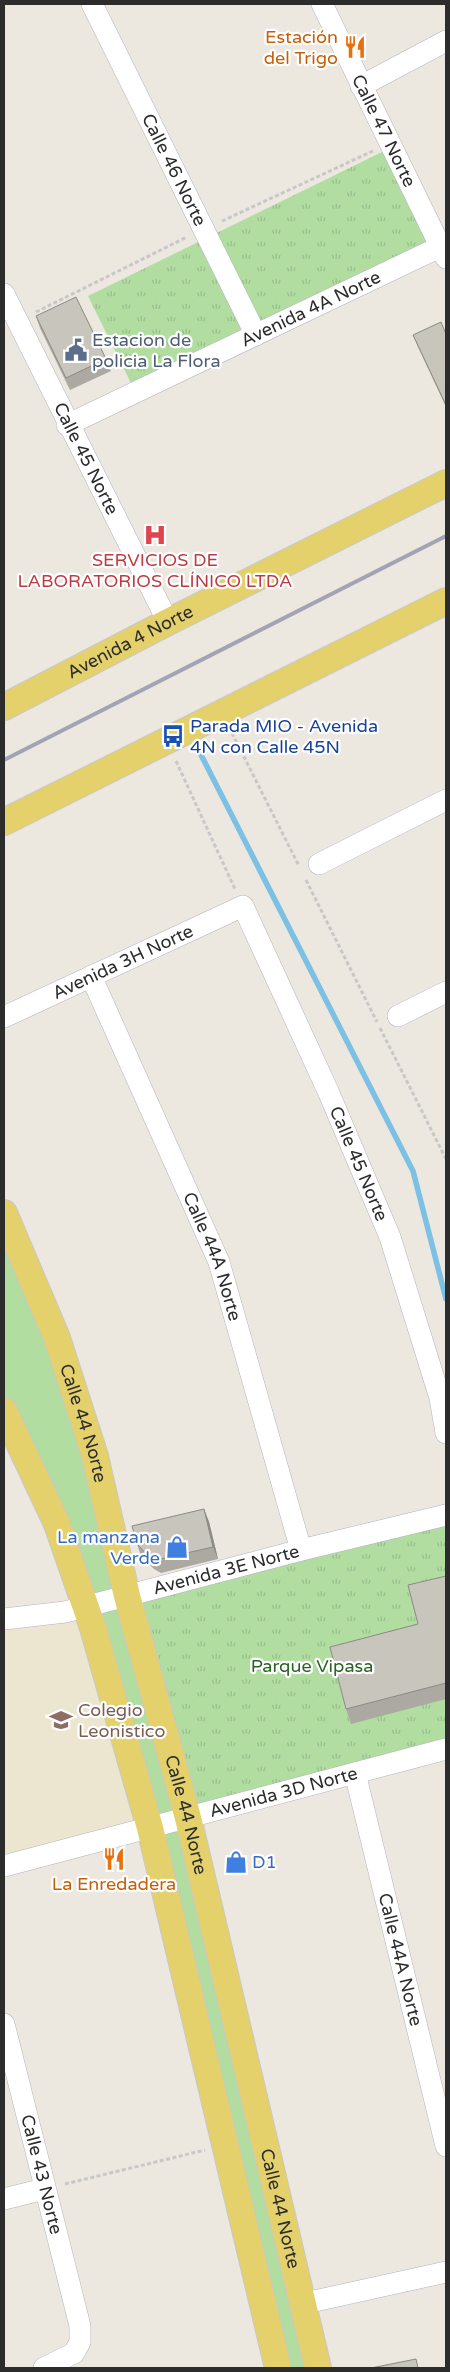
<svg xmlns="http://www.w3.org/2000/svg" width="450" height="2372" font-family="'Varela Round',sans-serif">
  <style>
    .education { fill: #ece5d0 }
    .grass { fill: #b1dda1 }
    .park { fill: url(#park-tufts) }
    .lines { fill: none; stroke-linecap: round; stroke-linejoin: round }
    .stream { stroke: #7cc0e4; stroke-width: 5.5 }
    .minor-casing { stroke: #b3b4be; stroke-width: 22 }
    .major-casing { stroke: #c8c8c8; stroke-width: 28 }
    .path { stroke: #c8c8c8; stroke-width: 3; stroke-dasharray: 4 2.5; stroke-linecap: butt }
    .minor { stroke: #fff; stroke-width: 21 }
    .major { stroke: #e4d16c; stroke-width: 26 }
    .rail { stroke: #a2a3b4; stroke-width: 4 }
    .wall { fill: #aca9a3 }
    .shaded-wall { fill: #8c8a84 }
    .building { fill: #c8c5bd; stroke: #8c8a84 }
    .labels { text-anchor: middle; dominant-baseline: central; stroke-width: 4.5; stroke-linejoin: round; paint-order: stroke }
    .food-label { font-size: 18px; fill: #c56008; stroke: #fff; text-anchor: end }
    .street-label { font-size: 18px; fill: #2c2c2c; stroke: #fff }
    .service-label { font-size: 18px; fill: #4e5e75; stroke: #fff; text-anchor: start }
    .health-label { font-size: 18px; fill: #be3a42; stroke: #fff }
    .transit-label { font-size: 18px; fill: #164399; stroke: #fff; text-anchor: start }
    .shop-label { font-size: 18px; fill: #366cbe; stroke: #fff; text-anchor: end }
    .park-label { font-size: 18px; fill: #2a6222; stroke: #fff }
    .education-label { font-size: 18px; fill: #785e54; stroke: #fff; text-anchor: start }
  </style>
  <defs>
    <pattern id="park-tufts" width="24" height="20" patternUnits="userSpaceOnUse" patternTransform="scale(1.25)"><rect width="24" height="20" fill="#b1dda1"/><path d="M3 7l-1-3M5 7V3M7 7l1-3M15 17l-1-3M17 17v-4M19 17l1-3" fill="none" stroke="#98be8b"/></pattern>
  </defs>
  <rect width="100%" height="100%" fill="#ece7df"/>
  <path class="education" d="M86 1606 150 1828 4 1866V1619Z"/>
  <path class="grass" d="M4 1213 57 1338 318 2368H278L150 1828 4 1411Z"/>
  <g class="park">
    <path d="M386 150 431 241 133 387 88 296Z"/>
    <path d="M446 1515V1749L188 1818 127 1596Z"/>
  </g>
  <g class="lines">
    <path class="stream" d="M197 747 413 1171 446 1299"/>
    <defs>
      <g id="minor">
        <path id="s1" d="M92 4 256 335"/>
        <path id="s2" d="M322 4 446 258"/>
        <path d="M361 86 446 41"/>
        <path id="s3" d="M4 294 168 622"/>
        <path id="s4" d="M67 425 446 244"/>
        <path d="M319 864 446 800"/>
        <path id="s5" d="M91 976 219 1262 301 1550"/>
        <path d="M398 1016 446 992"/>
        <path id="s6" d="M4 1017 243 906 328 1091 390 1237 440 1398 446 1433"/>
        <path id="s7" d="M4 1619 65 1612 301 1550 446 1515"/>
        <path id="s8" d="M355 1773 446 2146"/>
        <path id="s9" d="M4 1866 446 1749"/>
        <path id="s10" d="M4 2024 80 2326V2342L74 2353 44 2368"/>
        <path d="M4 2199 44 2189"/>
        <path d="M301 2304 446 2272"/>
      </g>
      <g id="major">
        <path id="s11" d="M4 707 168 622 446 483"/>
        <path d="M4 822 446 601"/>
        <path id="s12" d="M4 1213 57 1338 95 1456 127 1596 188 1818 318 2368"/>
        <path d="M4 1411 57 1524 93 1628 150 1828 278 2368"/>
      </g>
    </defs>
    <use href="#minor" class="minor-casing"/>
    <use href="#major" class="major-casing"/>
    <g class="path">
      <path d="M222 221 373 151"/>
      <path d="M36 312 187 237"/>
      <path d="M232 733 299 866"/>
      <path d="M176 761 235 889"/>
      <path d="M306 880 377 1022"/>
      <path d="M380 1028 446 1159"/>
      <path d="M65 2184 205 2150"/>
    </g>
    <use href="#minor" class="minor"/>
    <use href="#major" class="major"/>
    <path class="rail" d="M4 760 446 536"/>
  </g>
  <g class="wall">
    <path d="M36 316 106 359 111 371 70 390 40 328Z"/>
    <path d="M446 334V407L418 347 413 335Z"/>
    <path d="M204 1509 209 1522 218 1559 161 1573 154 1569 141 1556 137 1544Z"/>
    <path d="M446 1576V1699L351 1724 346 1709 418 1624Z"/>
  </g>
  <path class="shaded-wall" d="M204 1509 209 1522 218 1559 213 1547Z"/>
  <g class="building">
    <path d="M76 297 106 359 66 378 36 316Z"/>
    <path d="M441 322 446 334V405L413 335Z"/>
    <path d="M204 1509 213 1547 156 1560 149 1557 137 1544 132 1526Z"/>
    <path d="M446 1576V1683L346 1709 330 1647 418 1624 408 1585Z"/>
    <path d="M416 2359 418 2368H371Z"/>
  </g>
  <defs>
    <symbol id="restaurant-bare" viewBox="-9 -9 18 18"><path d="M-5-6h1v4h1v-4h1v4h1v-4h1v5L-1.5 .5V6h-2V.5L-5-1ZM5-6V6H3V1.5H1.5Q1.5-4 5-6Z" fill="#e8710a" stroke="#fff" stroke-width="2.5" paint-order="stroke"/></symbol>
    <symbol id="civic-bare" viewBox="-9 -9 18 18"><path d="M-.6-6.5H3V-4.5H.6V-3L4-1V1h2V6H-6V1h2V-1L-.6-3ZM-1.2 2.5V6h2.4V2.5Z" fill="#5c6f8a" stroke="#fff" stroke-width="2.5" paint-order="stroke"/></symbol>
    <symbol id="hospital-bare" viewBox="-9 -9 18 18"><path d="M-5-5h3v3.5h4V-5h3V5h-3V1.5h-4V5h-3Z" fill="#e0444e" stroke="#fff" stroke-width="2.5" paint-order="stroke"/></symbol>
    <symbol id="bus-bare" viewBox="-9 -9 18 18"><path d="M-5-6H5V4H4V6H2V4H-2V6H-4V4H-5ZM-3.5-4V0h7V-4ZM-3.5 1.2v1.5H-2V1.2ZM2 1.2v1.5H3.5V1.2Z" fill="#1a4fb4" stroke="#fff" stroke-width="2.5" paint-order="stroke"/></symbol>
    <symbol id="shop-bare" viewBox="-9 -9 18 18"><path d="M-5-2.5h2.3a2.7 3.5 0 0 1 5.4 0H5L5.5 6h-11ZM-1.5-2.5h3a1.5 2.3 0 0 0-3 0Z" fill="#3f7fe0" stroke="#fff" stroke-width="2.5" paint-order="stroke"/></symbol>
    <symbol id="school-bare" viewBox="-9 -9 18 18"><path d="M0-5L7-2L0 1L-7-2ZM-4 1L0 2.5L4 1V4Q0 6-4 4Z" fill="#8d6e63" stroke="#fff" stroke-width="2.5" paint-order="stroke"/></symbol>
  </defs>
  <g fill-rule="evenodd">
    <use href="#restaurant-bare" x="339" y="31" width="32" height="32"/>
    <use href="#civic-bare" x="60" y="334" width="32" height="32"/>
    <use href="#hospital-bare" x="139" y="519" width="32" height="32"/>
    <use href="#bus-bare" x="157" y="720" width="32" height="32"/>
    <use href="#shop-bare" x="161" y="1531" width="32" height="32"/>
    <use href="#school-bare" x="45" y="1704" width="32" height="32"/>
    <use href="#restaurant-bare" x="98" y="1843" width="32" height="32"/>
    <use href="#shop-bare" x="220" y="1846" width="32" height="32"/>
  </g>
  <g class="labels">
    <g class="food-label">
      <text x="338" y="37">Estación<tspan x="338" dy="21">del Trigo</tspan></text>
      <text x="114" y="1884" text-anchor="middle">La Enredadera</text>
    </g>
    <g class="street-label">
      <text stroke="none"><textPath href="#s2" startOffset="141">Calle 47 Norte</textPath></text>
      <text stroke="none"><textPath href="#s1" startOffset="185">Calle 46 Norte</textPath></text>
      <text stroke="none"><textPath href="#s4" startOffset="270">Avenida 4A Norte</textPath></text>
      <text stroke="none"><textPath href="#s3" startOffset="184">Calle 45 Norte</textPath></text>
      <text stroke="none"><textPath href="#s11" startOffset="142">Avenida 4 Norte</textPath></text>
      <text stroke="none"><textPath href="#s6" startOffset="131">Avenida 3H Norte</textPath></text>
      <text stroke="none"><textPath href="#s6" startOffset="546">Calle 45 Norte</textPath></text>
      <text stroke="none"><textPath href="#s5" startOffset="306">Calle 44A Norte</textPath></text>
      <text stroke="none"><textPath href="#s12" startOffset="225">Calle 44 Norte</textPath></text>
      <text stroke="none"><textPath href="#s7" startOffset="228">Avenida 3E Norte</textPath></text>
      <text stroke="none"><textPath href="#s9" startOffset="289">Avenida 3D Norte</textPath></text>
      <text stroke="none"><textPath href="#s12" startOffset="630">Calle 44 Norte</textPath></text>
      <text stroke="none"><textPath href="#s8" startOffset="192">Calle 44A Norte</textPath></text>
      <text stroke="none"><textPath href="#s10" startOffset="155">Calle 43 Norte</textPath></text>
      <text stroke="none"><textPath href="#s12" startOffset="1035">Calle 44 Norte</textPath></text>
    </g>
    <g class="service-label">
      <text x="92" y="340">Estacion de<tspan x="92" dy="21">policia La Flora</tspan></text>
    </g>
    <g class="health-label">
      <text x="155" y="560">SERVICIOS DE<tspan x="155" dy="21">LABORATORIOS CLÍNICO LTDA</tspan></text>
    </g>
    <g class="transit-label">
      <text x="190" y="726">Parada MIO - Avenida<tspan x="190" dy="21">4N con Calle 45N</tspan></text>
    </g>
    <g class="shop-label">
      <text x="160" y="1537">La manzana<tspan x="160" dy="21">Verde</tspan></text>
      <text x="252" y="1862" text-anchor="start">D1</text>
    </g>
    <g class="park-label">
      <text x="312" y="1666">Parque Vipasa</text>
    </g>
    <g class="education-label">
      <text x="78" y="1710">Colegio<tspan x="78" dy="21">Leonistico</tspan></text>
    </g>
  </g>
  <rect width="450" height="2372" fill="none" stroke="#2c2c2c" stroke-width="10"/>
</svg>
